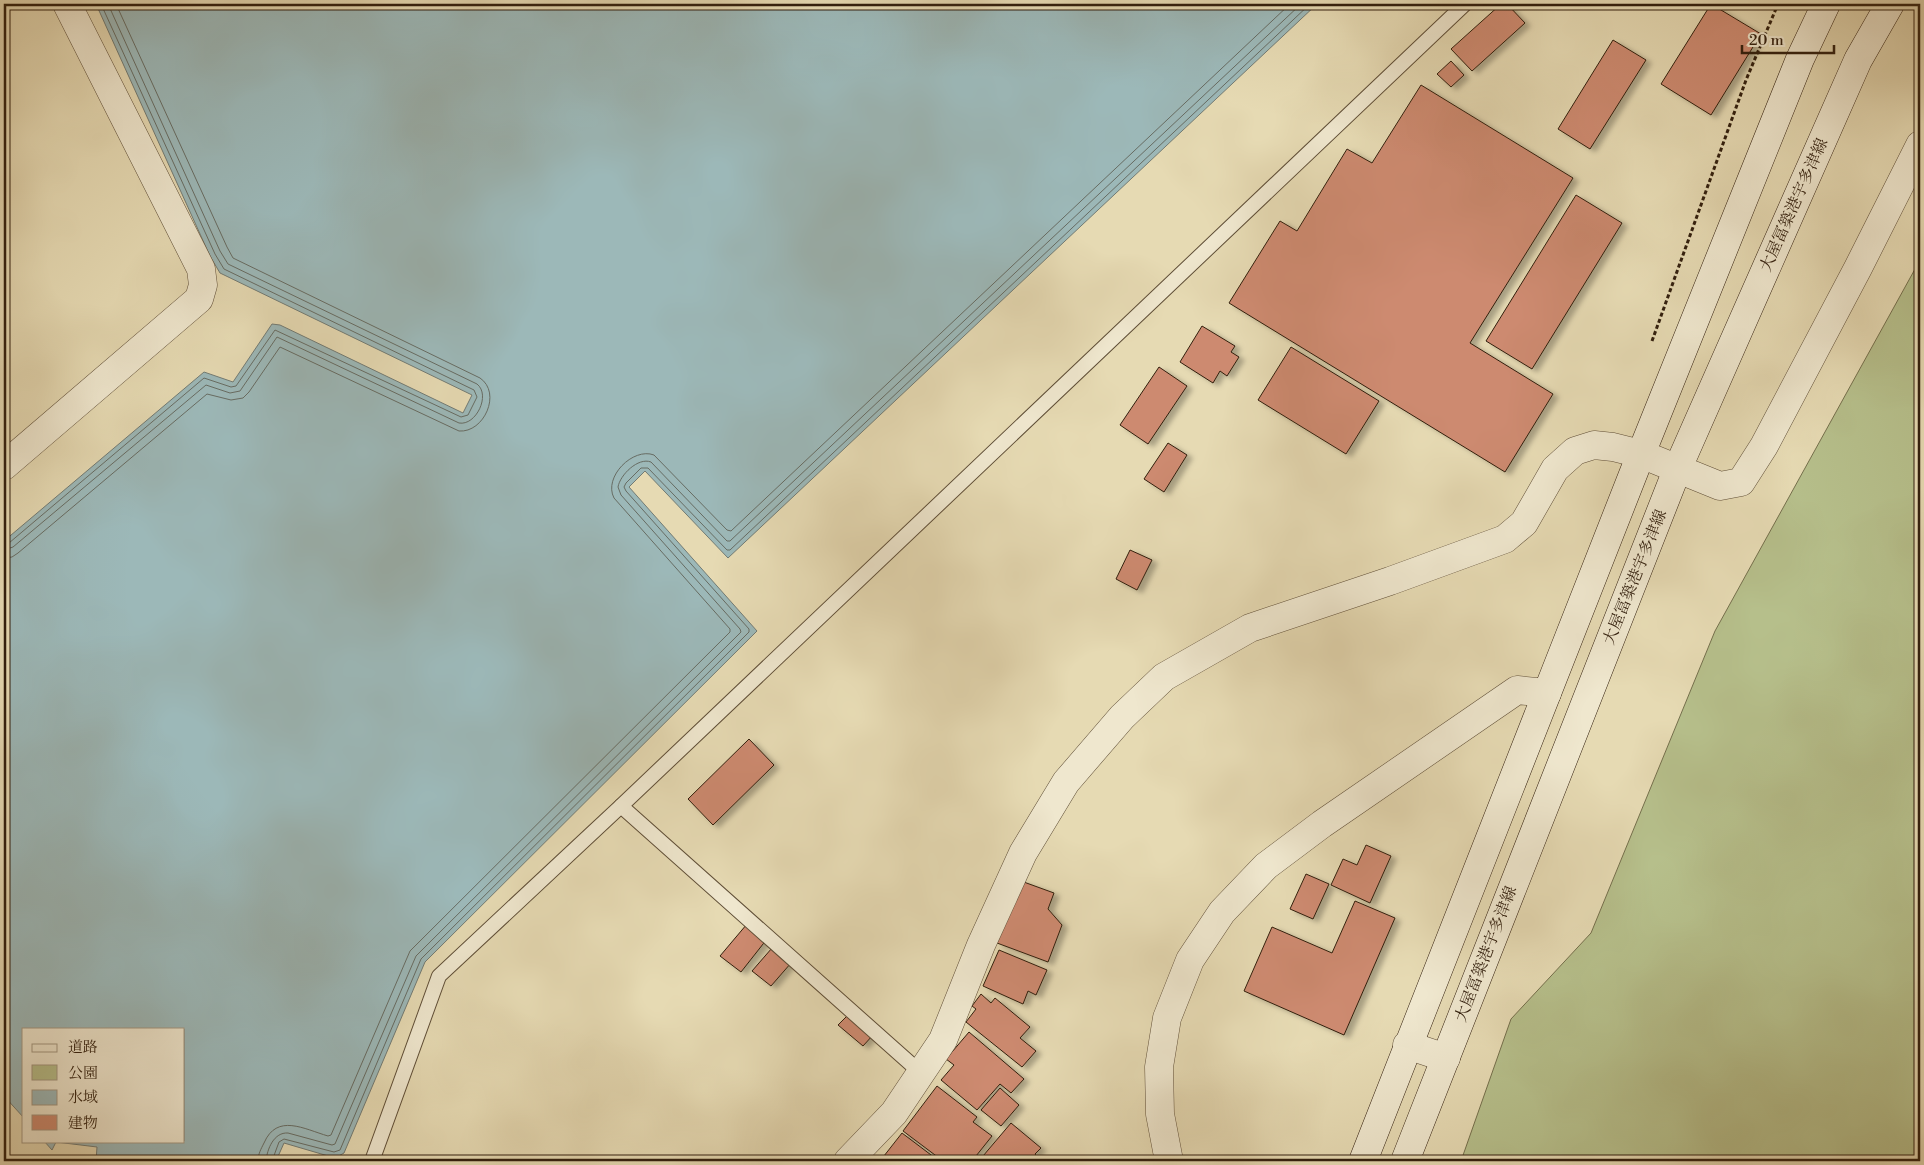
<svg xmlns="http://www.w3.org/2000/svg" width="1924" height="1165" font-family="'Libre Bodoni','Noto Serif JP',serif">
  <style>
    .green { fill: #b6bf8b; stroke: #746f4c }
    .water { fill: #9cb8b8; stroke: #727b74 }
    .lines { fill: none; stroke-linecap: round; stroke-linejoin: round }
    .shore { stroke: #676c63; stroke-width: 1 }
    .building { fill: #cd8a70; stroke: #321f0e; filter: url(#shadow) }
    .lane-casing { stroke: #5f4e37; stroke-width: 16 }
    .street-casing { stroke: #5f4e37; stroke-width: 29 }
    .secondary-casing { stroke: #321f0e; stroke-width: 29 }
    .path { stroke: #321f0e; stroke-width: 3; stroke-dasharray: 4 2.5; stroke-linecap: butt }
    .lane { stroke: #efe7ce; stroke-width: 14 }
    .street { stroke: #efe7ce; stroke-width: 28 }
    .secondary { stroke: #efe7ce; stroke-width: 28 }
    .labels { text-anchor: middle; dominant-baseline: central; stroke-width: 5; stroke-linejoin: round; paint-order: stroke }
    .street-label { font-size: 16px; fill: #321f0e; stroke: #efe7ce }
  </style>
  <defs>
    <filter id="shadow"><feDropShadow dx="5.5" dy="3" stdDeviation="2.5" flood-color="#0004"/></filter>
  </defs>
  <rect width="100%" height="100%" fill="#e6dab3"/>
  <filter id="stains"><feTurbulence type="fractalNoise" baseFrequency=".004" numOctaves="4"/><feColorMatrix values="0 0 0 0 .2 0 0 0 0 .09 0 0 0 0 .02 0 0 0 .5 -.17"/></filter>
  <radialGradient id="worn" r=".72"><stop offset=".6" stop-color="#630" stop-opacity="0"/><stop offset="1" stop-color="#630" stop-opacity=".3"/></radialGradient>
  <path class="green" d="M1920 260V1161H1461L1511 1019 1591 933 1715 631Z"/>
  <path class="water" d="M96 4H1317L728 558 645 471 629 487 757 631 425 962 344 1153 335 1158 284 1143 276 1161H96L97 1147 56 1142 52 1150 44 1141H184V1029H24V1118L4 1096V541L204 372 233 382 272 324 280 325 463 413 472 395 220 273 210 256Z"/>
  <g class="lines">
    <g class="shore">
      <path d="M4 544 9 543 204 378 231 387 236 386 275 330 461 417 468 415 477 397 474 390 224 269 215 254 101 4"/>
      <path d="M4 550 13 547 206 385 230 393 240 391 277 337 459 423C476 426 491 395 477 384L228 264 220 251 108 4"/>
      <path d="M4 558 12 557 18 553 207 394 231 400 243 398 249 392 280 347 459 431C484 433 502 393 480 378L233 258 227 247 116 4"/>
      <path d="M258 1161C258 1154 261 1149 264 1143 277 1113 304 1129 328 1136L331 1135 410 951 730 632V629L614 498C603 477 633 447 654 455L727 530 731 531 1290 4"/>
      <path d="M266 1161C267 1149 274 1132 288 1133L332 1145 335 1144 416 956 741 632 740 629 621 495 618 487C620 475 638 457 651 462L727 541H730L1301 4"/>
      <path d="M272 1161 279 1142 284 1139 334 1152 340 1150 421 959 749 632V629L626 491 624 487 626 483 641 468H648L727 550H730L1310 4"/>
    </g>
  </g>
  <g class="building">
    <path d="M1501 4H1507L1525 23 1472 71 1451 49Z"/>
    <path d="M1711 4 1761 34 1711 115 1661 84Z"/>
    <path d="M1613 40 1646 60 1590 149 1558 129Z"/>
    <path d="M1451 61 1464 75 1451 87 1437 74Z"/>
    <path d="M1421 85 1573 178 1470 343 1553 394 1505 472 1229 303 1280 221 1297 231 1347 149 1372 163Z"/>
    <path d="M1576 195 1622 223 1532 369 1486 341Z"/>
    <path d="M1202 326 1235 346 1231 352 1239 357 1227 376 1220 371 1213 383 1180 362Z"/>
    <path d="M1291 347 1379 401 1346 454 1258 400Z"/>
    <path d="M1159 367 1187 386 1148 444 1120 425Z"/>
    <path d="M1168 443 1187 455 1164 492 1144 479Z"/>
    <path d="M1130 550 1152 560 1137 590 1116 579Z"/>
    <path d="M749 739 774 765 713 825 688 799Z"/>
    <path d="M1366 845 1391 856 1370 903 1331 885 1343 859 1357 865Z"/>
    <path d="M1306 874 1329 884 1313 919 1290 909Z"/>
    <path d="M1021 881 1054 893 1048 909 1062 925 1048 962 997 943Z"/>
    <path d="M1355 901 1395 918 1344 1035 1244 991 1272 927 1332 953Z"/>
    <path d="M747 924 767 939 741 972 720 956Z"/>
    <path d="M772 948 791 963 771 986 752 971Z"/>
    <path d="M999 950 1047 970 1036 995 1028 991 1023 1004 983 986Z"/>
    <path d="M981 994 991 1003 995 998 1030 1027 1020 1038 1036 1051 1022 1067 966 1022 976 1009 972 1006Z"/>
    <path d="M849 1014 873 1035 863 1046 838 1025Z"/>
    <path d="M969 1032 1024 1079 1011 1093 1000 1084 977 1110 941 1080 954 1065 946 1059Z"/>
    <path d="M937 1086 977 1117 973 1122 992 1136 972 1161H943L903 1131Z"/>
    <path d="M1000 1088 1019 1105 1001 1126 981 1110Z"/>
    <path d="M1011 1123 1041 1148 1035 1154 1040 1161H989L983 1156Z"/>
    <path d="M902 1133 939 1161H880Z"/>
  </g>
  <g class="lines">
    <defs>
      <g id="lane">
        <path d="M621 806 1465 4"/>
        <path d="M372 1161 439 976 621 806 921 1073"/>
      </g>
      <g id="street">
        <path d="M4 466 199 299 203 285 201 269 67 4"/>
        <path d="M1407 1045 1446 1058"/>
        <path d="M848 1161 894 1113 943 1040 981 945 1023 853 1066 782 1122 717 1164 677 1250 628 1390 581 1505 539 1524 523 1555 469 1575 451 1594 445 1613 447 1641 454 1720 486 1741 482 1764 446 1858 268 1920 145"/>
        <path d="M1169 1161 1160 1114 1159 1067 1167 1018 1190 960 1222 912 1266 866 1322 824 1517 690 1547 693"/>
      </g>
      <g id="secondary">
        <path d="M1363 1161 1641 454 1800 59 1826 4"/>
        <path d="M1405 1161 1677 470 1858 60 1890 4"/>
      </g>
    </defs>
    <use href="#lane" class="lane-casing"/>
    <use href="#street" class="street-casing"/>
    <use href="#secondary" class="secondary-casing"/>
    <path class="path" d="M1652 341 1746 80 1778 4"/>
    <use href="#lane" class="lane"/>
    <use href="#street" class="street"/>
    <use href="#secondary" class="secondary"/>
  </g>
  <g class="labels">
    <g class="street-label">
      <text transform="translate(1794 205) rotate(-66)">大屋冨築港宇多津線</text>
      <text transform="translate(1635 577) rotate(-68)">大屋冨築港宇多津線</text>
      <text transform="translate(1486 954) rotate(-69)">大屋冨築港宇多津線</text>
    </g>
  </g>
  <rect width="1924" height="1165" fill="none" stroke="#e6dab3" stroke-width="20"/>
  <rect x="5" y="5" width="1914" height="1155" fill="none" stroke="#321f0e" stroke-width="2.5"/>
  <rect x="10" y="10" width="1904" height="1145" fill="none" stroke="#321f0e"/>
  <rect x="22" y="1028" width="162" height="115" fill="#efe7ce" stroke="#a39781"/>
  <rect x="32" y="1044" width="25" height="8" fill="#efe7ce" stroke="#a39781"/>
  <text x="68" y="1052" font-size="15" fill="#321f0e">道路</text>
  <rect x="32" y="1065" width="25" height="15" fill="#b6bf8b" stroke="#a39781"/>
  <text x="68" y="1078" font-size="15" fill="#321f0e">公園</text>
  <rect x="32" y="1090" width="25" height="15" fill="#9cb8b8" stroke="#a39781"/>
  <text x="68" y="1102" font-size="15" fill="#321f0e">水域</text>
  <rect x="32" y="1115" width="25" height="15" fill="#cd8a70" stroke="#a39781"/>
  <text x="68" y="1128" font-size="15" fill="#321f0e">建物</text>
  <path d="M1742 45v8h92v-8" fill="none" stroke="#321f0e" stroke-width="2.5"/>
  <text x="1749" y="45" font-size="15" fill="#321f0e" stroke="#efe7ce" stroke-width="4" paint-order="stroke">20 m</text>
  <rect width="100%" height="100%" filter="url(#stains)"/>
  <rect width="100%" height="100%" fill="url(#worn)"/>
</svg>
